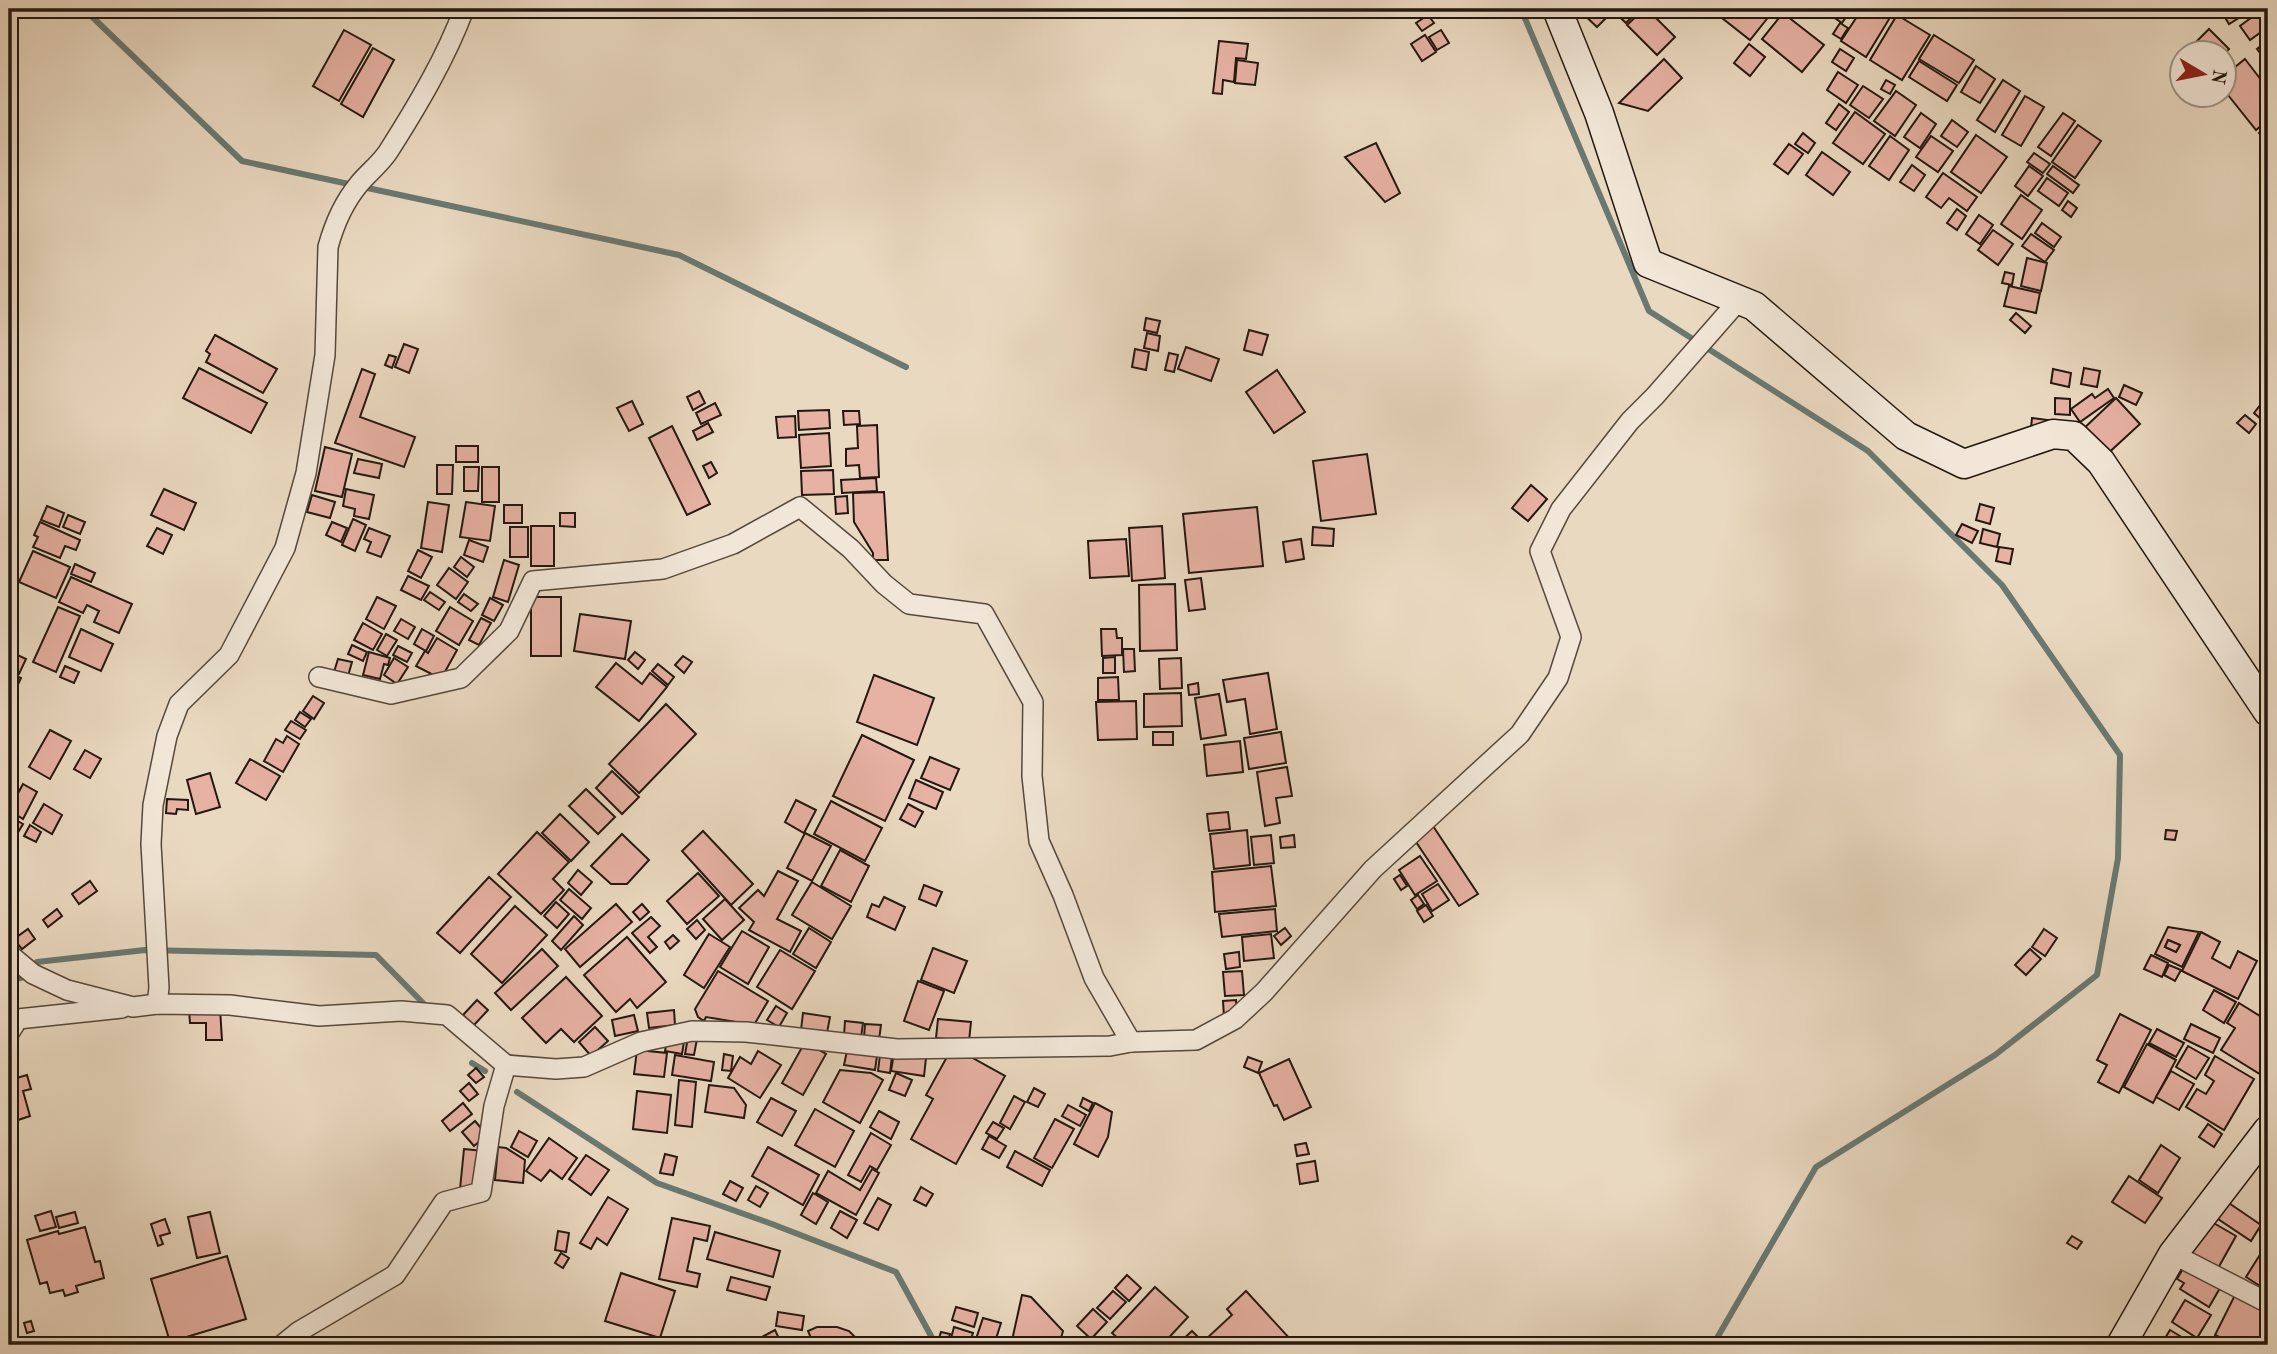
<svg xmlns="http://www.w3.org/2000/svg" width="2277" height="1354" font-family="'Old Standard TT',serif">
  <style>
    .lines { fill: none; stroke-linecap: round; stroke-linejoin: round }
    .stream { stroke: #697972; stroke-width: 6 }
    .building { fill: #e7b1a4; stroke: #23180e; stroke-width: 2; fill-rule: evenodd }
    .street-casing { stroke: #55483b; stroke-width: 22 }
    .secondary-casing { stroke: #23180e; stroke-width: 31 }
    .street { stroke: #f1e6d7; stroke-width: 19 }
    .secondary { stroke: #f1e6d7; stroke-width: 28 }
  </style>
  <rect width="100%" height="100%" fill="#ead9c1"/>
  <filter id="stains"><feTurbulence type="fractalNoise" baseFrequency=".00286" numOctaves="4"/><feColorMatrix values="0 0 0 0 .2 0 0 0 0 .09 0 0 0 0 .02 0 0 0 .5 -.17"/></filter>
  <radialGradient id="worn" r=".72"><stop offset=".6" stop-color="#630" stop-opacity="0"/><stop offset="1" stop-color="#630" stop-opacity=".3"/></radialGradient>
  <g class="lines">
    <g class="stream">
      <path d="M84 9 242 161 679 255 906 367"/>
      <path d="M1521 9 1649 311 1868 451 2002 585 2120 755 2118 858 2097 975 1995 1055 1816 1167 1713 1345"/>
      <path d="M34 970 37 962 145 950 376 955 423 1003"/>
      <path d="M9 981 27 976"/>
      <path d="M472 1063 485 1071"/>
      <path d="M517 1092 657 1183 772 1224 896 1272 936 1345"/>
    </g>
  </g>
  <g class="building">
    <path d="M1584 9H1607L1611 13 1597 27 1581 12Z"/>
    <path d="M1611 9H1640L1626 23Z"/>
    <path d="M1644 9H1647L1675 37 1657 55 1627 25Z"/>
    <path d="M1729 9H1763L1770 15 1750 40 1722 18Z"/>
    <path d="M1822 9H1851L1842 23Z"/>
    <path d="M1862 9H1890L1894 11 1866 57 1841 41Z"/>
    <path d="M2220 9H2237L2242 16 2229 24Z"/>
    <path d="M2263 9H2268V27L2250 40 2240 26Z"/>
    <path d="M1783 13 1824 45 1802 72 1762 39Z"/>
    <path d="M1428 15 1434 23 1422 31 1416 23Z"/>
    <path d="M1897 15 1930 35 1902 80 1870 60Z"/>
    <path d="M1840 23 1848 28 1841 39 1833 34Z"/>
    <path d="M2209 29 2229 49 2224 54 2186 52Z"/>
    <path d="M344 30 371 45 339 101 313 86Z"/>
    <path d="M1441 30 1449 43 1437 50 1429 37Z"/>
    <path d="M1425 35 1436 52 1422 61 1411 44Z"/>
    <path d="M1934 35 1974 60 1959 83 1919 59Z"/>
    <path d="M2268 40V64L2257 49Z"/>
    <path d="M1219 41 1248 44 1246 59 1236 58 1234 82 1223 80 1222 94 1213 93Z"/>
    <path d="M1749 44 1765 57 1750 76 1734 63Z"/>
    <path d="M373 48 394 60 363 117 341 104Z"/>
    <path d="M1840 49 1854 58 1846 71 1832 62Z"/>
    <path d="M1664 59 1682 78 1648 111 1619 103Z"/>
    <path d="M2245 59 2268 89V120L2256 130 2224 90V76Z"/>
    <path d="M1237 60 1258 63 1255 85 1235 83Z"/>
    <path d="M1919 61 1957 85 1947 101 1909 77Z"/>
    <path d="M1976 66 1995 79 1980 103 1961 92Z"/>
    <path d="M1838 72 1858 85 1846 103 1827 90Z"/>
    <path d="M1886 80 1895 85 1890 94 1881 89Z"/>
    <path d="M2003 80 2020 91 1995 132 1977 120Z"/>
    <path d="M1863 86 1883 99 1869 118 1850 105Z"/>
    <path d="M1896 91 1916 105 1895 136 1874 121Z"/>
    <path d="M2025 96 2044 107 2021 146 2002 135Z"/>
    <path d="M1839 104 1849 112 1836 130 1826 123Z"/>
    <path d="M1855 112 1885 134 1863 164 1833 143Z"/>
    <path d="M1921 113 1936 124 1920 148 1904 137Z"/>
    <path d="M2063 113 2075 121 2051 156 2038 147Z"/>
    <path d="M1952 120 1968 132 1957 147 1941 136Z"/>
    <path d="M2078 125 2101 141 2075 178 2052 162Z"/>
    <path d="M2268 125V145L2259 133Z"/>
    <path d="M1803 133 1815 143 1808 153 1795 144Z"/>
    <path d="M1976 135 2007 157 1981 193 1951 172Z"/>
    <path d="M1890 136 1909 150 1889 180 1869 166Z"/>
    <path d="M1931 136 1953 151 1938 172 1916 157Z"/>
    <path d="M1376 143 1400 193 1385 202 1345 157Z"/>
    <path d="M1789 144 1803 154 1788 174 1774 164Z"/>
    <path d="M1822 152 1850 172 1833 195 1806 175Z"/>
    <path d="M2034 153 2050 164 2043 173 2027 162Z"/>
    <path d="M1912 165 1925 175 1914 191 1900 182Z"/>
    <path d="M2029 166 2043 176 2028 196 2015 186Z"/>
    <path d="M2053 166 2079 185 2073 193 2047 174Z"/>
    <path d="M1943 173 1977 197 1967 211 1949 198 1941 208 1926 197Z"/>
    <path d="M2047 178 2068 193 2059 206 2038 191Z"/>
    <path d="M2021 195 2042 210 2022 239 2001 224Z"/>
    <path d="M2068 201 2077 208 2071 217 2062 210Z"/>
    <path d="M1957 209 1966 216 1957 230 1947 223Z"/>
    <path d="M1979 215 1993 225 1980 244 1966 234Z"/>
    <path d="M2042 223 2061 237 2054 247 2035 233Z"/>
    <path d="M1993 230 2013 244 1998 265 1978 250Z"/>
    <path d="M2031 234 2054 250 2045 262 2022 246Z"/>
    <path d="M2027 258 2047 263 2041 291 2021 286Z"/>
    <path d="M2005 272 2014 274 2012 285 2002 283Z"/>
    <path d="M2009 286 2040 293 2036 313 2004 306Z"/>
    <path d="M2016 313 2031 326 2025 333 2010 320Z"/>
    <path d="M1146 318 1160 321 1157 333 1144 330Z"/>
    <path d="M1249 330 1268 335 1262 355 1244 350Z"/>
    <path d="M1147 333 1160 336 1158 351 1144 348Z"/>
    <path d="M215 335 277 369 263 393 206 362 210 354 206 351Z"/>
    <path d="M404 344 418 349 409 373 395 367Z"/>
    <path d="M1186 347 1219 359 1211 381 1178 369Z"/>
    <path d="M1135 349 1149 352 1146 370 1132 367Z"/>
    <path d="M1169 353 1178 355 1174 372 1165 370Z"/>
    <path d="M389 355 396 357 392 368 385 365Z"/>
    <path d="M199 368 267 403 251 433 183 398Z"/>
    <path d="M2084 368 2100 371 2097 387 2081 384Z"/>
    <path d="M362 369 375 374 360 417 415 437 404 467 335 443Z"/>
    <path d="M2053 369 2071 373 2069 387 2051 383Z"/>
    <path d="M1277 370 1305 412 1274 433 1246 392Z"/>
    <path d="M2124 385 2142 393 2136 405 2119 397Z"/>
    <path d="M2108 389 2114 398 2080 422 2071 409 2092 394 2095 398Z"/>
    <path d="M699 391 705 403 693 410 687 397Z"/>
    <path d="M2268 395V425L2254 413Z"/>
    <path d="M2055 398 2070 399V415L2055 414Z"/>
    <path d="M2116 398 2140 424 2104 457 2080 432Z"/>
    <path d="M632 401 643 424 629 431 617 408Z"/>
    <path d="M715 403 721 415 701 424 696 413Z"/>
    <path d="M829 410 830 428 799 430 798 411Z"/>
    <path d="M843 411H859L860 424 844 425Z"/>
    <path d="M2245 415 2256 424 2249 433 2237 423Z"/>
    <path d="M795 416 796 437 778 438 776 417Z"/>
    <path d="M2032 418 2048 420 2047 430 2031 428Z"/>
    <path d="M708 423 713 432 697 440 693 431Z"/>
    <path d="M877 425 879 477 860 478 859 465 846 466V449L858 448 857 426Z"/>
    <path d="M672 426 710 504 687 515 649 438Z"/>
    <path d="M829 433 831 466 801 468 799 435Z"/>
    <rect x="456" y="446" width="22" height="16"/>
    <path d="M325 447 352 454 342 497 315 491Z"/>
    <path d="M1367 454 1376 514 1321 521 1313 461Z"/>
    <path d="M358 459 382 464 379 478 354 473Z"/>
    <path d="M711 462 717 473 709 478 703 466Z"/>
    <path d="M437 465H453L452 494H437Z"/>
    <path d="M464 467H479L478 491H464Z"/>
    <rect x="482" y="467" width="17" height="35"/>
    <path d="M833 470 834 494 802 495 801 471Z"/>
    <path d="M876 478 877 491 842 493 841 480Z"/>
    <path d="M1531 485 1547 499 1528 521 1512 508Z"/>
    <path d="M164 489 196 503 184 530 151 515Z"/>
    <path d="M346 489 374 495 369 519 354 516 355 509 343 506Z"/>
    <path d="M884 492 888 560H873V553L854 522 853 493Z"/>
    <path d="M312 495 335 502 330 518 307 512Z"/>
    <path d="M847 496 848 513 836 514 835 497Z"/>
    <path d="M428 502 449 505 442 552 421 548Z"/>
    <path d="M466 502 495 506 490 541 460 537Z"/>
    <path d="M1980 504 1994 508 1990 524 1976 520Z"/>
    <rect x="504" y="505" width="18" height="18"/>
    <path d="M47 506 64 513 59 527 41 520Z"/>
    <path d="M1257 507 1263 566 1189 573 1183 514Z"/>
    <path d="M560 513H575V527L560 526Z"/>
    <path d="M68 515 85 522 80 534 63 527Z"/>
    <path d="M353 519 366 525 355 551 342 545Z"/>
    <path d="M40 522 80 540 76 550 65 546 60 558 33 547 38 537 34 535Z"/>
    <path d="M332 522 347 528 341 542 326 535Z"/>
    <path d="M1962 524 1978 531 1972 543 1956 535Z"/>
    <rect x="531" y="526" width="23" height="40"/>
    <path d="M1162 526 1165 578 1132 581 1129 528Z"/>
    <rect x="510" y="527" width="18" height="30"/>
    <path d="M1313 527 1334 529 1333 546 1312 545Z"/>
    <path d="M157 528 172 535 163 554 147 546Z"/>
    <path d="M369 528 390 536 381 557 367 552 371 542 364 539Z"/>
    <path d="M1983 529 2000 534 1997 547 1980 543Z"/>
    <path d="M1126 539 1129 576 1090 578 1088 541Z"/>
    <path d="M1301 539 1304 559 1286 562 1283 542Z"/>
    <path d="M469 540 488 547 483 562 464 555Z"/>
    <path d="M1999 547 2013 549 2010 564 1996 561Z"/>
    <path d="M418 550 432 557 421 578 408 571Z"/>
    <path d="M33 551 70 567 56 598 19 582Z"/>
    <path d="M461 557 474 567 467 577 454 567Z"/>
    <path d="M504 560 519 565 508 602 493 597Z"/>
    <path d="M75 564 95 573 91 582 71 574Z"/>
    <path d="M449 568 468 582 456 599 437 585Z"/>
    <path d="M408 576 429 586 421 600 401 590Z"/>
    <path d="M71 577 132 604 119 633 94 622 99 611 87 605 83 613 59 602Z"/>
    <path d="M1201 578 1205 609 1189 611 1185 580Z"/>
    <path d="M1175 584 1177 650 1140 651 1139 585Z"/>
    <path d="M430 592 445 602 439 610 424 600Z"/>
    <path d="M464 594 478 604 471 611 458 602Z"/>
    <path d="M377 597 396 606 384 629 366 619Z"/>
    <rect x="531" y="597" width="30" height="59"/>
    <path d="M490 598 503 605 494 621 482 615Z"/>
    <path d="M58 607 80 616 56 672 33 662Z"/>
    <path d="M450 607 473 621 459 645 436 631Z"/>
    <path d="M580 614 631 621 625 659 574 651Z"/>
    <path d="M481 618 491 623 479 645 469 640Z"/>
    <path d="M401 619 415 627 408 639 394 631Z"/>
    <path d="M363 623 382 634 373 650 354 640Z"/>
    <path d="M81 629 113 644 101 671 69 657Z"/>
    <path d="M422 629 434 636 426 651 414 644Z"/>
    <path d="M1101 629H1116L1117 638H1122V655L1102 656Z"/>
    <path d="M386 634 397 640 387 656 377 650Z"/>
    <path d="M437 638 457 650 441 679 416 666 425 651 428 653Z"/>
    <path d="M352 645 367 652 363 661 348 654Z"/>
    <path d="M398 646 412 653 407 662 393 655Z"/>
    <path d="M1123 649H1134L1135 671 1124 672Z"/>
    <path d="M9 651 26 659 19 674 9 670Z"/>
    <path d="M369 652 390 658 388 665 384 664 380 679 363 675Z"/>
    <path d="M635 652 645 660 638 669 628 660Z"/>
    <path d="M683 656 692 662 684 673 675 665Z"/>
    <path d="M1115 657V673H1103V658Z"/>
    <path d="M394 658 408 667 397 684 384 675Z"/>
    <path d="M1181 658 1182 688 1160 689 1159 659Z"/>
    <path d="M338 659 352 662 348 676 334 672Z"/>
    <path d="M616 663 642 684 650 673 667 687 639 721 596 687Z"/>
    <path d="M658 664 674 677 668 685 652 671Z"/>
    <path d="M65 666 79 672 74 683 60 677Z"/>
    <path d="M9 673 21 678 14 693 9 691Z"/>
    <path d="M1268 673 1277 729 1250 734 1245 699 1227 702 1223 680Z"/>
    <path d="M874 675 934 698 917 745 857 722Z"/>
    <path d="M1118 677 1119 700H1098V678Z"/>
    <path d="M1198 683 1199 694 1189 695 1188 685Z"/>
    <path d="M1181 693 1182 726 1144 727V694Z"/>
    <path d="M1219 694 1226 735 1201 739 1195 698Z"/>
    <path d="M313 696 324 703 314 719 303 711Z"/>
    <path d="M1136 701 1137 739 1098 740 1096 702Z"/>
    <path d="M666 704 696 734 639 793 609 764Z"/>
    <path d="M300 712 311 719 305 727 295 720Z"/>
    <path d="M291 721 306 730 300 739 285 730Z"/>
    <path d="M50 730 71 741 50 779 29 767Z"/>
    <rect x="1153" y="732" width="20" height="13"/>
    <path d="M1281 732 1286 763 1249 769 1244 738Z"/>
    <path d="M862 735 914 760 885 821 833 796Z"/>
    <path d="M287 736 299 744 283 772 264 761 276 739 283 743Z"/>
    <path d="M1240 741 1243 772 1207 776 1204 745Z"/>
    <path d="M85 750 101 759 90 778 74 769Z"/>
    <path d="M930 757 959 769 950 790 921 778Z"/>
    <path d="M250 759 280 776 266 800 236 783Z"/>
    <path d="M1287 767 1292 796 1276 798 1280 823 1265 826 1257 772Z"/>
    <path d="M612 771 639 797 622 814 596 788Z"/>
    <path d="M210 773 220 807 196 814 187 780Z"/>
    <path d="M916 780 943 792 936 809 909 798Z"/>
    <path d="M23 784 37 792 23 819 9 810Z"/>
    <path d="M586 789 615 817 598 834 569 806Z"/>
    <path d="M167 799 188 800V810L177 809 176 814 166 813Z"/>
    <path d="M796 800 816 810 804 833 785 822Z"/>
    <path d="M831 801 882 828 865 861 814 834Z"/>
    <path d="M44 804 62 815 52 834 33 823Z"/>
    <path d="M908 804 923 812 915 827 900 819Z"/>
    <path d="M1228 812 1230 829 1209 831 1207 814Z"/>
    <path d="M560 814 589 842 571 861 542 833Z"/>
    <path d="M9 816 23 824 11 844 9 843Z"/>
    <path d="M30 825 41 832 36 842 24 836Z"/>
    <path d="M1433 826 1478 894 1459 906 1414 839Z"/>
    <path d="M1247 830 1250 865 1214 869 1210 834Z"/>
    <path d="M2166 830 2177 831 2175 840 2165 839Z"/>
    <path d="M703 831 753 884 731 905 682 851Z"/>
    <path d="M537 832 569 862 553 879 564 890 541 914 498 874Z"/>
    <path d="M805 833 831 846 812 881 787 868Z"/>
    <path d="M622 834 649 860 627 884H611L591 866Z"/>
    <path d="M1271 835 1274 863 1254 865 1251 837Z"/>
    <path d="M1294 835 1295 847 1281 848 1280 837Z"/>
    <path d="M840 850 869 866 851 902 821 886Z"/>
    <path d="M1420 856 1437 881 1415 895 1399 870Z"/>
    <path d="M1271 866 1276 906 1215 912 1212 872Z"/>
    <path d="M578 870 592 882 581 895 568 883Z"/>
    <path d="M778 871 798 881 777 919 801 931 790 952 749 930 754 922 739 908 758 890 764 896Z"/>
    <path d="M698 873 719 896 687 924 667 901Z"/>
    <path d="M1400 875 1407 886 1401 890 1394 879Z"/>
    <path d="M489 877 511 897 460 953 437 933Z"/>
    <path d="M90 881 97 891 79 904 72 894Z"/>
    <path d="M812 882 851 906 832 939 792 915Z"/>
    <path d="M1438 884 1449 900 1432 911 1422 894Z"/>
    <path d="M924 885 942 892 936 906 919 899Z"/>
    <path d="M569 889 591 908 582 919 560 900Z"/>
    <path d="M1418 895 1424 904 1417 909 1411 900Z"/>
    <path d="M884 897 905 907 895 930 867 917 872 904 879 907Z"/>
    <path d="M725 899 744 920 722 940 703 919Z"/>
    <path d="M556 902 569 914 557 928 544 916Z"/>
    <path d="M616 904 632 922 580 967 565 949Z"/>
    <path d="M642 904 649 912 640 920 633 912Z"/>
    <path d="M1426 905 1433 916 1424 922 1417 911Z"/>
    <path d="M515 906 547 935 502 983 471 954Z"/>
    <path d="M57 909 62 916 48 927 43 920Z"/>
    <path d="M1275 909 1277 931 1222 937 1219 914Z"/>
    <path d="M574 916 583 925 561 950 552 941Z"/>
    <path d="M651 917 660 926 648 937 657 947 650 953 632 933Z"/>
    <path d="M697 920 705 930 696 939 687 929Z"/>
    <path d="M2168 927 2199 932 2182 967 2155 954ZM2168 940 2180 945 2176 952 2165 947Z"/>
    <path d="M809 928 831 942 816 968 793 954Z"/>
    <path d="M1285 928 1291 936 1281 945 1274 936Z"/>
    <path d="M28 929 35 939 22 949 14 939Z"/>
    <path d="M2044 929 2057 938 2045 956 2032 947Z"/>
    <path d="M742 931 769 947 748 984 720 967Z"/>
    <path d="M2201 932 2220 942 2212 958 2230 968 2238 951 2257 961 2238 999 2182 971Z"/>
    <path d="M709 934 730 947 704 988 684 975Z"/>
    <path d="M1271 934 1274 958 1244 961 1242 937Z"/>
    <path d="M673 935 679 941 670 949 665 942Z"/>
    <path d="M627 937 666 982 637 1008 630 999 616 1012 584 975Z"/>
    <path d="M2168 940 2180 945 2176 952 2165 947Z"/>
    <path d="M933 948 967 961 954 993 921 980Z"/>
    <path d="M542 949 558 966 511 1010 495 993Z"/>
    <path d="M2030 949 2041 959 2026 975 2015 965Z"/>
    <path d="M780 950 815 971 792 1009 757 987Z"/>
    <path d="M1239 952 1240 967 1226 969 1224 954Z"/>
    <path d="M2151 955 2168 963 2162 977 2144 969Z"/>
    <path d="M2169 965 2181 970 2175 981 2164 975Z"/>
    <path d="M718 971 768 1001 754 1025 706 1017 704 1021 698 1017 695 1009Z"/>
    <path d="M1242 971 1244 995 1225 996 1223 972Z"/>
    <path d="M566 977 602 1016 574 1042 561 1029 546 1043 522 1018Z"/>
    <path d="M918 981 944 991 929 1030 904 1021Z"/>
    <path d="M2214 990 2236 1002 2224 1023 2203 1010Z"/>
    <path d="M477 1000 488 1010 474 1025 463 1015Z"/>
    <path d="M1236 1000 1237 1016 1224 1017 1223 1001Z"/>
    <path d="M2239 1003 2268 1021V1067L2263 1076 2221 1050 2235 1028 2227 1023Z"/>
    <path d="M776 1006 787 1013 779 1027 767 1020Z"/>
    <path d="M220 1009 222 1040H206V1023H190L189 1010Z"/>
    <path d="M674 1010 675 1025 649 1028 647 1013Z"/>
    <path d="M803 1013 830 1017 827 1033 801 1030Z"/>
    <path d="M2120 1014 2151 1030 2119 1093 2098 1082 2107 1065 2097 1060Z"/>
    <path d="M634 1015 638 1031 615 1036 612 1020Z"/>
    <path d="M938 1019 971 1022 969 1041 936 1038Z"/>
    <path d="M845 1021 863 1023 861 1038 844 1036Z"/>
    <path d="M865 1024 881 1025 879 1040 864 1038Z"/>
    <path d="M2191 1024 2220 1038 2213 1053 2184 1039Z"/>
    <path d="M595 1027 608 1041 591 1056 579 1042Z"/>
    <path d="M2157 1029 2184 1043 2176 1057 2149 1043Z"/>
    <path d="M688 1037 697 1039 694 1055 685 1054Z"/>
    <path d="M667 1039 684 1042 682 1054 665 1051Z"/>
    <path d="M805 1042 826 1054 803 1095 782 1083Z"/>
    <path d="M2147 1044 2176 1060 2153 1103 2124 1087Z"/>
    <path d="M2188 1046 2209 1058 2196 1079 2176 1067Z"/>
    <path d="M637 1050 667 1053 664 1077 634 1074Z"/>
    <path d="M758 1051 781 1065 760 1098 728 1078 740 1057 751 1064Z"/>
    <path d="M847 1051 877 1056 875 1070 844 1065Z"/>
    <path d="M894 1053 926 1058 924 1076 891 1071Z"/>
    <path d="M724 1054 733 1056 731 1071 722 1070Z"/>
    <path d="M675 1055 714 1062 711 1081 672 1075Z"/>
    <path d="M880 1055 892 1056 890 1073 878 1071Z"/>
    <path d="M948 1055 969 1056 1005 1076 956 1164 911 1139 933 1099 926 1095Z"/>
    <path d="M2215 1056 2254 1079 2224 1130 2186 1107 2197 1089 2206 1094 2214 1081 2205 1075Z"/>
    <path d="M1248 1057 1262 1062 1258 1073 1244 1067Z"/>
    <path d="M1289 1059 1311 1107 1284 1120 1277 1105 1274 1106 1259 1073Z"/>
    <path d="M476 1068 484 1077 476 1083 468 1075Z"/>
    <path d="M840 1070 871 1073 883 1080 860 1123 823 1102Z"/>
    <path d="M2171 1071 2194 1084 2179 1110 2156 1097Z"/>
    <path d="M896 1073 912 1080 905 1096 889 1090Z"/>
    <path d="M27 1075 31 1089 23 1091 30 1116 9 1123V1076L10 1080Z"/>
    <path d="M679 1080 696 1082 692 1127 675 1125Z"/>
    <path d="M469 1083 478 1094 469 1101 460 1091Z"/>
    <path d="M709 1085 734 1088 746 1105 744 1118 705 1112Z"/>
    <path d="M1034 1088 1045 1094 1038 1107 1027 1102Z"/>
    <path d="M637 1091 671 1095 667 1133 633 1129Z"/>
    <path d="M1014 1096 1025 1102 1010 1129 1000 1123Z"/>
    <path d="M771 1098 796 1111 782 1136 757 1122Z"/>
    <path d="M1083 1098 1093 1103 1089 1111 1080 1106Z"/>
    <path d="M463 1103 472 1114 450 1131 442 1121Z"/>
    <path d="M1095 1103 1112 1112 1108 1137 1098 1157 1074 1144Z"/>
    <path d="M1068 1105 1086 1115 1080 1126 1062 1116Z"/>
    <path d="M815 1109 854 1131 835 1167 795 1145Z"/>
    <path d="M879 1111 899 1122 891 1139 870 1127Z"/>
    <path d="M1055 1119 1074 1129 1052 1168 1034 1158Z"/>
    <path d="M475 1121 487 1135 474 1146 462 1132Z"/>
    <path d="M993 1122 1004 1128 997 1139 986 1133Z"/>
    <path d="M2208 1124 2222 1134 2214 1147 2199 1137Z"/>
    <path d="M519 1131 537 1141 528 1157 511 1147Z"/>
    <path d="M871 1133 891 1145 877 1170 870 1166 861 1182 848 1175Z"/>
    <path d="M989 1136 1006 1146 999 1158 982 1149Z"/>
    <path d="M549 1138 577 1158 562 1179 550 1170 541 1181 526 1171Z"/>
    <path d="M1306 1143 1309 1154 1297 1156 1295 1145Z"/>
    <path d="M2161 1145 2180 1158 2158 1193 2139 1180Z"/>
    <path d="M498 1147 506 1148 525 1160 523 1183 495 1180Z"/>
    <path d="M768 1147 819 1175 803 1205 752 1176Z"/>
    <path d="M464 1149 483 1151 479 1191 460 1189Z"/>
    <path d="M1015 1151 1050 1170 1042 1186 1007 1167Z"/>
    <path d="M665 1154 677 1157 673 1175 660 1173Z"/>
    <path d="M586 1155 609 1170 591 1195 569 1179Z"/>
    <path d="M1315 1161 1318 1181 1300 1184 1297 1164Z"/>
    <path d="M872 1169 879 1173 856 1215 816 1193 828 1171 860 1190Z"/>
    <path d="M2129 1176 2162 1198 2145 1223 2112 1202Z"/>
    <path d="M730 1181 743 1188 736 1201 723 1194Z"/>
    <path d="M756 1186 768 1193 760 1207 748 1200Z"/>
    <path d="M921 1187 933 1194 926 1206 914 1200Z"/>
    <path d="M813 1193 828 1202 816 1224 801 1215Z"/>
    <path d="M608 1197 628 1209 607 1245 597 1238 591 1249 580 1243Z"/>
    <path d="M878 1198 891 1205 878 1230 864 1223Z"/>
    <path d="M2223 1199 2261 1225 2251 1241 2212 1215Z"/>
    <path d="M51 1211 56 1227 40 1231 35 1216Z"/>
    <path d="M840 1211 857 1220 847 1238 831 1228Z"/>
    <path d="M75 1212 78 1223 59 1228 56 1217Z"/>
    <path d="M210 1212 220 1253 197 1258 188 1217Z"/>
    <path d="M672 1218 710 1226 707 1241 694 1238 687 1271 700 1274 697 1287 659 1279Z"/>
    <path d="M2205 1218 2236 1236 2217 1270 2186 1252Z"/>
    <path d="M165 1219 170 1233 160 1236 163 1244 158 1246 151 1224Z"/>
    <path d="M85 1227 95 1262 100 1261 104 1278 76 1286 78 1292 65 1296 63 1290 50 1293 47 1282 40 1284 27 1240 58 1231 59 1234Z"/>
    <path d="M558 1231 569 1233 566 1252 555 1250Z"/>
    <path d="M715 1232 780 1251 773 1277 707 1259Z"/>
    <path d="M2072 1236 2082 1242 2077 1249 2067 1243Z"/>
    <path d="M2266 1245 2268 1247V1291L2246 1277Z"/>
    <path d="M561 1253 569 1258 563 1268 555 1263Z"/>
    <path d="M227 1256 246 1319 170 1342 151 1279Z"/>
    <path d="M2184 1267 2220 1288 2209 1307 2180 1289 2184 1283 2177 1279Z"/>
    <path d="M621 1273 675 1291 660 1338 605 1321Z"/>
    <path d="M1127 1275 1141 1288 1129 1301 1115 1288Z"/>
    <path d="M731 1277 770 1287 766 1300 727 1290Z"/>
    <path d="M1155 1287 1188 1317 1162 1345H1125L1112 1333Z"/>
    <path d="M1113 1291 1126 1302 1110 1319 1097 1308Z"/>
    <path d="M1246 1291 1291 1340 1286 1345H1212L1206 1339 1232 1315 1227 1309Z"/>
    <path d="M2237 1291 2268 1307V1345H2236L2215 1335Z"/>
    <path d="M1022 1295 1031 1297 1063 1331 1059 1345H1011Z"/>
    <path d="M2185 1300 2211 1315 2197 1338 2172 1322Z"/>
    <path d="M956 1307 978 1313 974 1327 952 1320Z"/>
    <path d="M1093 1309 1107 1322 1091 1339 1077 1326Z"/>
    <path d="M778 1312 804 1316 802 1330 776 1326Z"/>
    <path d="M983 1318 1001 1323 994 1345H974Z"/>
    <path d="M31 1321 34 1331 27 1333 24 1323Z"/>
    <path d="M817 1327H837L849 1331 863 1345H814L808 1331Z"/>
    <path d="M954 1327 973 1333 969 1345H959L950 1342Z"/>
    <path d="M775 1330 782 1345H750L749 1344Z"/>
    <path d="M2170 1330 2193 1344 2192 1345H2161Z"/>
    <path d="M1192 1331 1200 1339 1194 1345H1177Z"/>
    <path d="M941 1332 950 1334 947 1344 938 1341Z"/>
  </g>
  <g class="lines">
    <defs>
      <g id="street">
        <path d="M319 677 391 694 461 678 509 631 533 581 663 569 733 544 800 507 851 549 884 584 909 604 984 614 1033 702 1032 776 1039 841 1063 895 1094 978 1131 1042"/>
        <path d="M9 954 33 974 67 990 133 1007 157 1004 230 1005 319 1016 401 1011 447 1015 506 1065"/>
        <path d="M157 1004 159 988 151 844 153 805 167 736 179 704 229 655 285 548 306 473 325 355 328 247C334 225 344 202 359 184 368 173 380 164 388 152 416 108 446 58 464 9"/>
        <path d="M9 1033 18 1019 122 1008"/>
        <path d="M2173 1254 2268 1303"/>
        <path d="M282 1345 298 1332 395 1275 444 1202 481 1192 494 1106 506 1065 556 1069 584 1067 641 1042 692 1031 746 1032 897 1049 1110 1046 1131 1042 1196 1040 1235 1019 1264 992 1373 869 1520 734 1558 678 1571 637 1540 551 1561 509 1630 421 1655 396 1739 300"/>
      </g>
      <g id="secondary">
        <path d="M1557 9 1599 113 1648 263 1754 306 1906 436 1964 464 2053 434 2074 436 2101 462 2268 712"/>
        <path d="M2121 1345 2173 1254 2268 1130"/>
      </g>
    </defs>
    <use href="#street" class="street-casing"/>
    <use href="#secondary" class="secondary-casing"/>
    <use href="#street" class="street"/>
    <use href="#secondary" class="secondary"/>
  </g>
  <rect width="2277" height="1354" fill="none" stroke="#ead9c1" stroke-width="35"/>
  <rect x="10" y="10" width="2256" height="1333" fill="none" stroke="#23180e" stroke-width="3.5"/>
  <rect x="18" y="18" width="2242" height="1319" fill="none" stroke="#23180e" stroke-width="2"/>
  <g transform="translate(2203 74) rotate(100)"><circle r="33" fill="#f1e6d7" stroke="#9f9487" stroke-width="2"/>
  <path d="M0-5L12 26L0 18L-12 26Z" fill="#8f2418"/>
  <text y="-10" font-size="19" font-weight="bold" text-anchor="middle" fill="#23180e">N</text>
  </g>
  <rect width="100%" height="100%" filter="url(#stains)"/>
  <rect width="100%" height="100%" fill="url(#worn)"/>
</svg>
